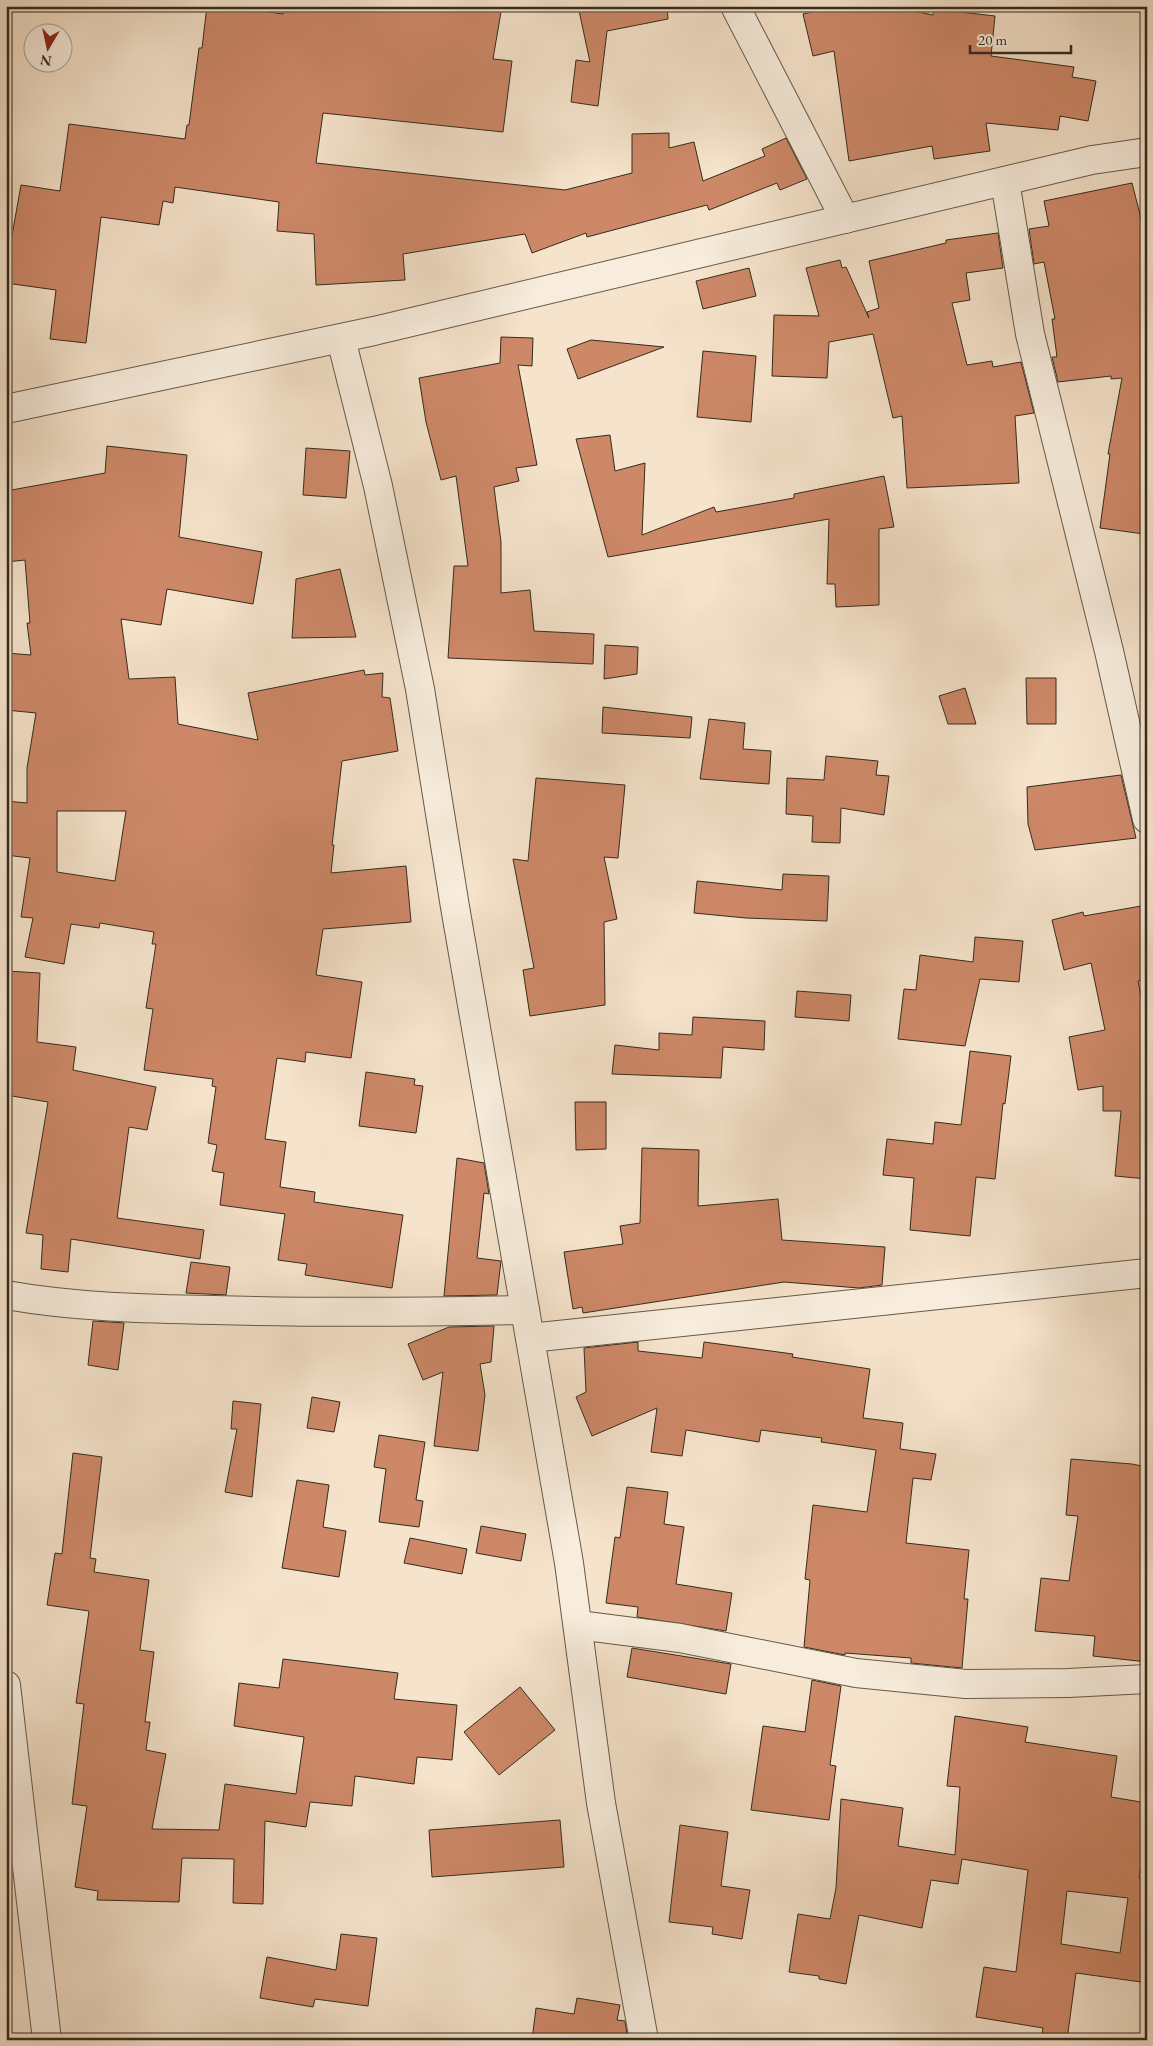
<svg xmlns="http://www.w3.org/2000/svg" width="1153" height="2046" font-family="'EB Garamond',serif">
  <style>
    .building { fill: #cd8868; stroke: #352b1f; fill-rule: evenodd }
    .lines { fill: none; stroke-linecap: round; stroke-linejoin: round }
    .minor-casing { stroke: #65594a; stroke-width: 30 }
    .minor { stroke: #f8eddd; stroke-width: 28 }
  </style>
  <rect width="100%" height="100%" fill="#f5e3cb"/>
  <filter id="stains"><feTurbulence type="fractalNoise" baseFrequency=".004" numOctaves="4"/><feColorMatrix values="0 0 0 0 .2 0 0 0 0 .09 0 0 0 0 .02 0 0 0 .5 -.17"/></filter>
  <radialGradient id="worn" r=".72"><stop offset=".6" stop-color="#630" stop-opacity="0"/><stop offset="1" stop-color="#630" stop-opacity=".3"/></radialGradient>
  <g class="building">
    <path d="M207 6H227L283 14 284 6H502L493 59 512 61 503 132 323 113 316 163 565 190 632 173V134L669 133V148L694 142 703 181 765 156 762 149 786 138 807 179 780 190 777 183 709 210 707 205 587 237 586 233 532 253 525 234 403 254 405 280 316 285 314 234 277 231 279 202 175 187 173 203 163 201 159 225 101 217 86 343 50 339 56 290 6 283V269L21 185 60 191 69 124 185 139 187 125H189L199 48H202Z"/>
    <path d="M578 6H667L668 19 607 31 598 106 571 102 576 60 590 62Z"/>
    <path d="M837 6H890L933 15 934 9 995 16 991 56 1074 67 1072 77 1096 81 1088 121 1060 116 1058 130 986 123 990 151 934 159 932 146 849 161 834 51 813 56 803 14Z"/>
    <path d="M1132 183 1147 242V511L1144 534 1100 528 1110 454H1108L1122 378 1111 379V376L1058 382 1052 357H1057L1052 319H1055L1044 262 1034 264 1029 229 1049 226 1044 201Z"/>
    <path d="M998 233 1003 268 966 273 970 300 952 303 967 365 992 361 993 367 1021 362 1034 413 1015 416 1019 483 907 488 902 416 893 418 873 334 829 342 827 378 772 376 774 315 819 316 806 268 840 260 842 268 846 267 869 318 867 312 879 308 869 261 946 243V240Z"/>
    <path d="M749 268 756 296 703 309 696 281Z"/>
    <path d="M501 337 533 338 532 366 518 365 537 465 516 468 519 481 494 487 501 542V593L530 590 534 631 594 634 593 664 448 658 454 566H468L456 476 441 480 426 422 419 378 500 363Z"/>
    <path d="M591 340 664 347 578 379 567 349Z"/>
    <path d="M703 351 756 356 751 422 697 417Z"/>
    <path d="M610 435 615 471 645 463 642 535 714 507 716 512 794 498V494L884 476 894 527 879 529V605L836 607 835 584H827L829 519 608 557 576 439Z"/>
    <path d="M107 446 187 455 179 537 262 552 253 604 167 589 161 625 121 619 129 679 175 677 178 724 258 740 248 693 364 670 365 675 383 673 382 697 390 698 398 751 342 761 332 845H334L331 873 406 866 411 922 323 929 316 975 362 982 351 1058 306 1052 305 1062 277 1058 265 1139 286 1142 280 1187 315 1192 314 1202 403 1215 392 1288 305 1275 307 1264 278 1260 285 1214 220 1205 224 1173 212 1171 217 1145 208 1143 216 1087 212 1086 213 1079 144 1070 153 1009 146 1008 156 944H152L154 932 100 923 99 928 71 924 64 964 25 957 33 918 21 917 30 858 6 855V801L27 803V768L36 713 6 710V653L31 655 27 623H30L25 560 6 562V491L105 473ZM57 811H126L115 881 57 872Z"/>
    <path d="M306 448 350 451 346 498 303 495Z"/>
    <path d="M340 569 356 637 292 638 296 579Z"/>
    <path d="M605 645 638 647 637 674 604 679Z"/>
    <path d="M1026 678H1056V724H1027Z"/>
    <path d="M965 688 976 724H948L939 696Z"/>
    <path d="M603 707 692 717 690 738 602 733Z"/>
    <path d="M709 719 745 723 743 749 771 751 769 784 700 779Z"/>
    <path d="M826 756 878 761 876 775 889 776 884 815 841 808 840 843 812 842 813 816 786 814 787 778 824 780Z"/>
    <path d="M1121 775 1136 838 1035 850 1028 824 1027 787Z"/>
    <path d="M536 778 625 785 618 858 604 857 617 919 604 922 605 1005 530 1016 523 970 534 968 513 859 528 861Z"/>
    <path d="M783 874 829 876 827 921 746 918 694 913 697 881 782 890Z"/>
    <path d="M1147 905V979L1138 981 1147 1024V1179L1115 1176 1121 1111H1103V1086L1078 1090 1069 1037 1105 1030 1091 963 1064 970 1052 920 1083 912 1084 916Z"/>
    <path d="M975 937 1023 941 1019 982 980 979 965 1046 898 1039 904 989 916 990 920 955 973 962Z"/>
    <path d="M6 971 40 973 37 1042 76 1047 73 1070 156 1087 147 1130 129 1127 117 1218 204 1230 200 1259 71 1239 68 1272 41 1269 43 1235 26 1233 48 1102 6 1095Z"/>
    <path d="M797 991 851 995 849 1021 795 1017Z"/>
    <path d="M693 1017 765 1021 764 1050 723 1047 721 1078 612 1074 615 1045 659 1050V1033L692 1035Z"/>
    <path d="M970 1051 1011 1056 1005 1104 1003 1103 995 1179 976 1177 970 1236 910 1230 914 1178 883 1175 887 1139 933 1144 935 1122 961 1125Z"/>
    <path d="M366 1072 415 1079 414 1085 423 1086 416 1133 359 1126Z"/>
    <path d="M575 1102H606V1149L576 1150Z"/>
    <path d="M642 1148 699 1150 698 1206 778 1199 782 1240 885 1247 882 1285 859 1288 784 1282 583 1313 582 1307 573 1309 564 1252 623 1244 620 1226 640 1223Z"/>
    <path d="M457 1158 484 1163 489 1194 484 1193 477 1258 501 1261 497 1295 444 1296Z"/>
    <path d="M191 1262 230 1267 226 1295 186 1293Z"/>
    <path d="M93 1321 124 1323 118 1370 88 1365Z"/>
    <path d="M494 1326 491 1362 480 1364 485 1395 478 1451 434 1446 443 1372 423 1380 408 1344 449 1327Z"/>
    <path d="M638 1342V1351L702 1358 704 1342 793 1354 792 1357 870 1369 863 1418 903 1423 900 1449 936 1454 931 1480 913 1478 906 1543 969 1550 964 1599H968L962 1668 911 1663V1658L845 1653V1655L804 1647 810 1580 805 1579 813 1505 867 1512 876 1450 821 1442 822 1438 761 1430 759 1442 686 1430 682 1456 651 1452 657 1408 592 1436 576 1397 586 1392 584 1348Z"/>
    <path d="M312 1397 340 1402 334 1432 307 1428Z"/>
    <path d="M233 1401 261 1404 252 1497 225 1492 237 1429H231Z"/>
    <path d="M379 1435 425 1442 416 1500 423 1501 419 1527 379 1522 386 1469 374 1467Z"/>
    <path d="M73 1453 102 1457 90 1558 96 1559 94 1572 149 1580 140 1650 154 1652 145 1722H150L146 1750 166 1754 152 1829 219 1830 225 1784 296 1794 304 1737 234 1726 239 1683 279 1688 283 1659 398 1673 394 1699 457 1705 452 1760 417 1757 414 1784 355 1776 352 1806 310 1802 306 1827 265 1821 263 1904 233 1903 234 1859 182 1858 179 1902 97 1900 98 1891 75 1887 87 1806 72 1804 84 1704 76 1703 89 1611 47 1605 55 1553 62 1554Z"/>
    <path d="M1071 1459 1132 1464 1147 1467V1662L1093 1656 1095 1636 1035 1631 1041 1578 1069 1581 1078 1516 1066 1515Z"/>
    <path d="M297 1480 329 1485 323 1527 346 1531 339 1577 282 1568Z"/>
    <path d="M627 1487 668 1492 664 1524 684 1527 676 1584 732 1593 726 1631 637 1617 638 1607 606 1603 615 1537 620 1538Z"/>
    <path d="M481 1526 526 1534 521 1561 476 1553Z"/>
    <path d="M410 1538 467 1549 462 1574 404 1563Z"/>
    <path d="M632 1648 731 1664 726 1694 627 1677Z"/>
    <path d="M812 1680 841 1686 830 1765 836 1766 829 1820 751 1810 763 1726 805 1732Z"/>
    <path d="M520 1687 555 1730 499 1775 464 1732Z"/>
    <path d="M955 1716 1028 1727 1025 1742 1117 1756 1111 1797 1147 1803V1836L1139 1878 1147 1879V1943L1141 1982 1076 1973 1067 2040H1041L1043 2028 976 2017 984 1967 1016 1972 1028 1870 962 1859 958 1884 931 1880 922 1928 859 1915 846 1984 819 1979V1976L789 1972 798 1914 830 1919 836 1888 841 1799 903 1808 898 1846 955 1855 960 1787 947 1786ZM1067 1891 1128 1898 1120 1953 1061 1944Z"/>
    <path d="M560 1820 564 1867 432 1877 429 1830Z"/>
    <path d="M680 1825 728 1832 721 1886 750 1890 742 1939 712 1934 713 1927 669 1922Z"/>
    <path d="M341 1934 377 1938 368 2006 315 1999 313 2007 260 1998 267 1957 336 1970Z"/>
    <path d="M577 1998 620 2005 617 2020 625 2021 628 2040H532L536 2008 574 2014Z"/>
  </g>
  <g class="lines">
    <defs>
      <g id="minor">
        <path d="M735 6 845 219"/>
        <path d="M1005 181 1030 334 1109 651 1147 819"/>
        <path d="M341 339 378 486 420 689 455 907 569 1563 601 1803 644 2040"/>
        <path d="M6 409 374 331 1092 160 1147 152"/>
        <path d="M6 1295C74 1307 145 1309 214 1310 318 1313 421 1312 525 1310"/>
        <path d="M530 1338 1147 1273"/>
        <path d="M578 1625 680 1638 856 1673 966 1684 1068 1683 1147 1679"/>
        <path d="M6 1685 47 2040"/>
      </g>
    </defs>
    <use href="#minor" class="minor-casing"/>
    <use href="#minor" class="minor"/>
  </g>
  <rect width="1153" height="2046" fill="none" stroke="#f5e3cb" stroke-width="25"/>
  <rect x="8" y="8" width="1138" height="2031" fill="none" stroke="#352b1f" stroke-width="2.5"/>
  <rect x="12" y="12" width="1128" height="2021" fill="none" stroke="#352b1f"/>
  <g transform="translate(48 48) rotate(189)"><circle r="24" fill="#f8eddd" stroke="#aa9f91"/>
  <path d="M0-4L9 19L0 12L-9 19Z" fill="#8f2418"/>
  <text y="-8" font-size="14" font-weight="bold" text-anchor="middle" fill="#352b1f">N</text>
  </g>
  <path d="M970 45v8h101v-8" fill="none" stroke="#352b1f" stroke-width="2.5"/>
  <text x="978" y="45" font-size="15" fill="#352b1f" stroke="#f8eddd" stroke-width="4" paint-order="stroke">20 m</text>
  <rect width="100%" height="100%" filter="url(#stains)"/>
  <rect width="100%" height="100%" fill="url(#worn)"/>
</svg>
